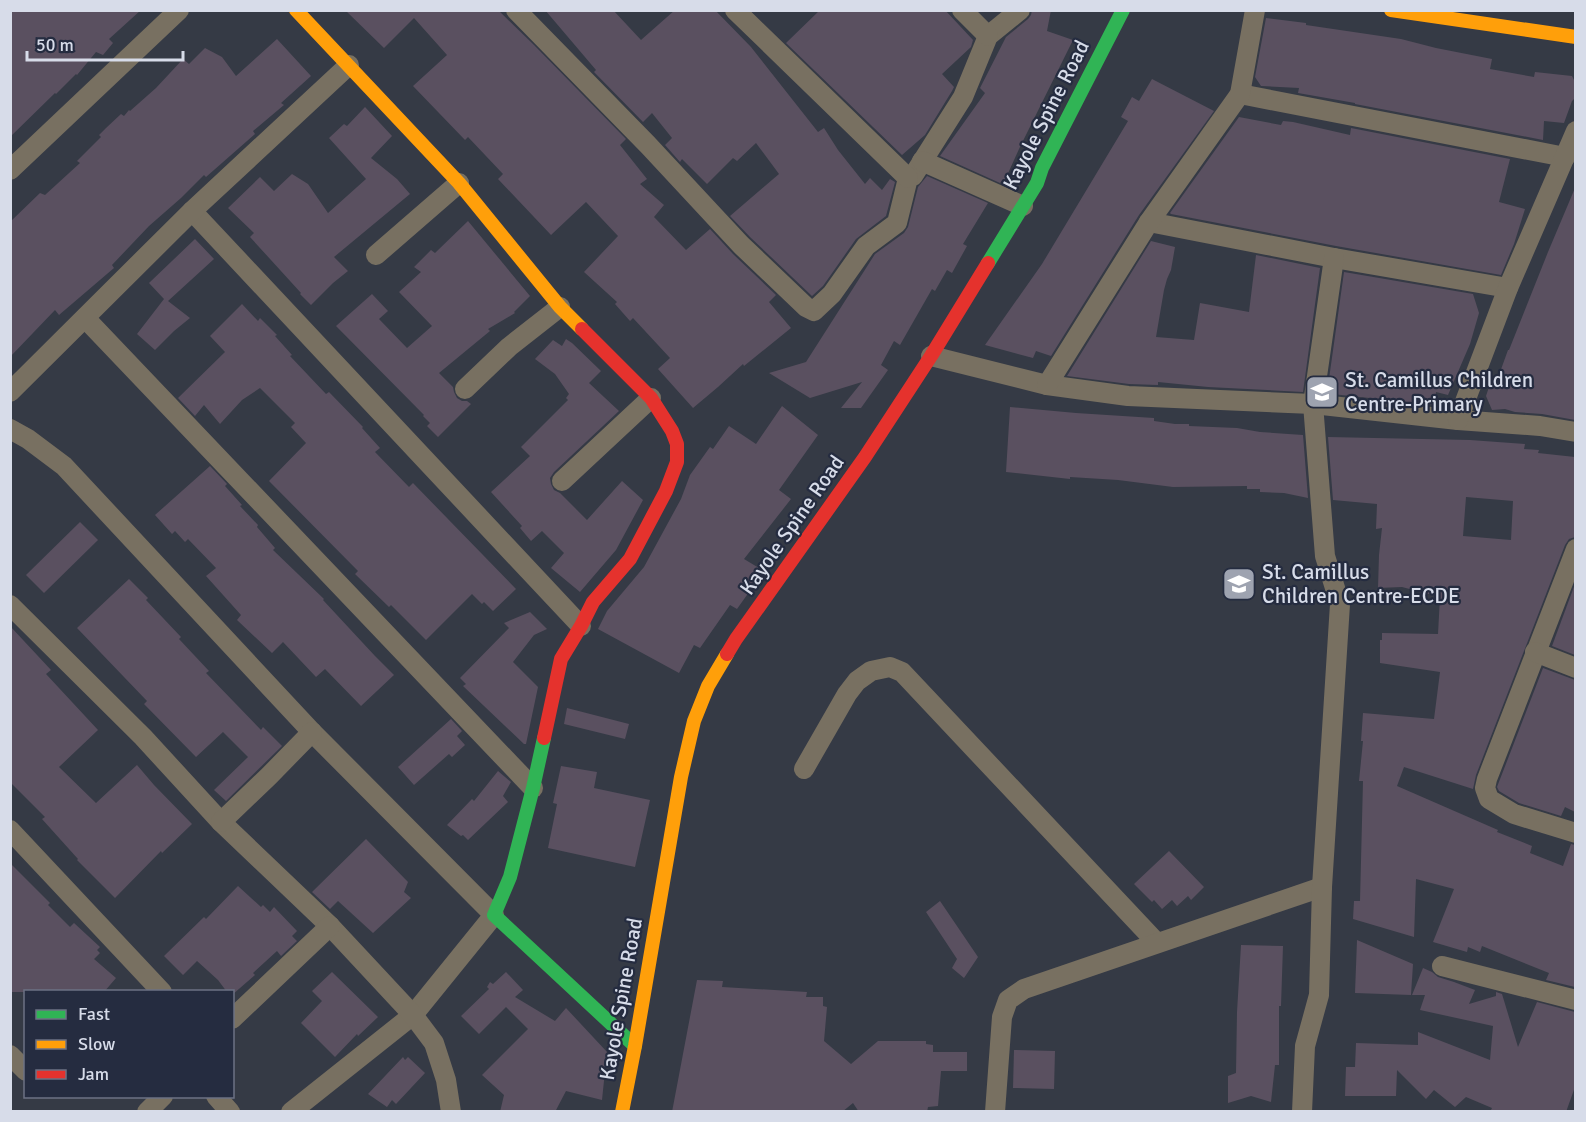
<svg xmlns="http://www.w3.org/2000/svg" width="1586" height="1122" font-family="Signika,sans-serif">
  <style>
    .building { fill: #5a5060; fill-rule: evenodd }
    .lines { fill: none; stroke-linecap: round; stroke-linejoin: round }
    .street { stroke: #787061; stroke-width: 20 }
    .fast { stroke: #30b455; stroke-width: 14 }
    .slow { stroke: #ff9f0a; stroke-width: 14 }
    .jam { stroke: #e5322d; stroke-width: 14 }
    .labels { text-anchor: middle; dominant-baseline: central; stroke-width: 4.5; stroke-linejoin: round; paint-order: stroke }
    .street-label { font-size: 21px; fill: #d7dce9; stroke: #252c40 }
    .poi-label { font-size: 21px; fill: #d7dce9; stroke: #252c40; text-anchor: start }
  </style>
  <rect width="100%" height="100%" fill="#353a45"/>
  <g class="building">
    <path d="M10 10H141L109 39 113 43 103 55 96 52 77 75 76 74 56 94 55 93 10 137Z"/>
    <path d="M345 10H498L534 45 626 139 620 145 647 179 640 184 664 205 654 217 686 250 710 229 733 254 776 295 769 302 791 328 744 366 743 364 718 387 693 408 658 369 670 358 633 318 630 321 615 304 617 302 584 272 618 236 586 202 551 235 498 179 503 174 468 137 465 140 413 86 447 55 414 18 384 48Z"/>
    <path d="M545 10H613L641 40 675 10H715L751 47 818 132 824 128 838 150 865 184 870 178 882 190 890 179 895 182 886 216 856 239 823 286 812 296 750 237 730 216 779 174 756 143 737 161 733 158 707 184 682 159 680 162 665 145 672 138 652 113 643 122 594 72 596 70Z"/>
    <path d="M820 10H945L973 40 971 47 942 74 954 87 952 91 925 135 902 155 786 43Z"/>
    <path d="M1032 10H1051L1047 31 1073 40 1019 149 1005 180 1003 179 1000 183 940 156 985 93 980 88 1006 37 1028 19 1031 15Z"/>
    <path d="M1266 18 1306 23V25L1401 39 1436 48 1492 59 1490 69 1534 77 1535 72 1572 76 1575 82V98L1572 101 1564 123 1544 121 1543 140 1355 104V103L1298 93 1299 88 1261 86 1255 77Z"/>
    <path d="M277 39 311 76 281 103 284 105 253 131 255 134 206 177 204 175 181 198 149 226 112 265 114 268 59 315 55 310 10 357V222L40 193 45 195 80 163 77 161 101 137 99 135 106 128 121 114 124 116 129 110 130 111 156 88 183 59 189 64 205 48 222 57 236 76Z"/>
    <path d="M1152 79 1214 111 1139 215 1051 356 1036 351 1033 358 985 345 1042 264 1128 121 1121 117 1132 97 1139 101Z"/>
    <path d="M365 107 392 136 371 158 397 179 410 194 334 257 348 271 333 283 311 305 300 294 301 293 250 237 254 233 228 208 260 177 274 191 292 174 308 184 328 213 366 179 329 138 344 124 347 126Z"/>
    <path d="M1239 117 1281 125 1283 121 1293 122 1350 135 1351 128 1510 159 1499 202 1525 209 1514 244 1501 275 1336 246 1171 214 1170 213Z"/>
    <path d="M927 176 988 203 963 244 967 246 952 273 947 270 935 291 932 289 900 345 894 341 881 365 888 370 861 408H841L862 382 810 398 769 373 806 362 875 254 904 233 908 227 918 187Z"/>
    <path d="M1575 188V420L1542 414 1515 412 1505 409 1492 410 1486 396 1490 384 1495 386 1508 350H1509L1548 252Z"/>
    <path d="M468 221 530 296 514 312 515 313 488 329 490 331 439 373 453 387 454 392 457 398 462 401H467L471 404 438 437 427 426 430 423 423 416 424 415 336 326 372 294 388 311 379 319 407 348 432 326 399 292 421 272 414 267 431 250 435 253Z"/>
    <path d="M195 239 214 259 168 301 190 318 174 331 155 350 137 334 164 299 149 283Z"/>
    <path d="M1151 241 1175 247 1171 270 1167 279 1164 290 1156 337 1194 340 1200 303 1249 312 1256 255 1320 268 1303 392 1208 387 1158 382V385L1129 384 1067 376Z"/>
    <path d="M1344 272 1473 294 1479 313 1470 344 1448 395 1436 392 1435 405 1332 394 1333 377 1329 379Z"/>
    <path d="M242 304 258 321 260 318 277 335 275 336 292 355 290 356 326 394 329 392 363 427 362 428 380 448 375 452 409 487 413 483 516 589 493 611 484 602 482 604 472 594 426 640 391 605 389 607 355 574 358 571 269 481 306 443 291 427 295 423 260 388 242 400 220 424 204 405 195 416 178 398 225 352 210 336Z"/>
    <path d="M566 339 572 343 601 371 589 383 619 411 554 472 550 478 551 484 554 490 560 493 587 520 622 481 643 500 616 550 580 592 551 568 564 553 542 531 531 541 520 528 522 526 491 492 530 456 521 447 568 400 566 398 569 394 555 374 535 359 553 340 562 346Z"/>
    <path d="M782 406 818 435 779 490 791 499 744 559 764 571 737 609 730 605 700 648 694 645 679 673 598 629 607 611 644 567 681 499 690 475 710 447 713 449 729 426 756 444Z"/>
    <path d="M1010 407 1076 413 1154 418V421L1175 424H1189V426L1237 428 1260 432 1303 435 1308 498 1284 493 1260 492V489H1247V486L1173 487 1118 480 1070 477V479L1006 472Z"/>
    <path d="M1328 437 1470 440 1525 444 1524 449 1539 450 1538 453 1575 457V537L1569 539 1565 545 1476 775 1473 789 1404 767 1397 786 1498 830 1497 832 1532 846 1530 853 1563 866 1571 844 1575 845V987L1546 980 1549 973 1482 946 1480 952 1468 947 1467 952 1433 942 1454 889 1416 879 1414 937 1353 919 1354 901H1360L1363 781H1359L1363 741H1361L1363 713 1434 719 1440 672 1380 663V640H1382V633L1438 634 1440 597 1402 587 1378 588 1379 555 1382 528 1376 529 1377 504 1333 500ZM1466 497 1513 501 1511 540 1463 536Z"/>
    <path d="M210 466 227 484 225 486 242 505 240 506 258 525 257 527 275 548 273 550 324 599 323 600 375 656 394 675 361 706 325 669 316 677 283 642 272 653 237 620 241 615 206 576 216 568 188 539 185 542 175 531 172 534 155 515Z"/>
    <path d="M80 522 98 540 44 593 26 575Z"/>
    <path d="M129 579 148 598 146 600 181 637 179 639 209 671 206 673 261 730 263 727 282 746 226 801 214 790 248 757 223 732 196 757 144 704 147 701 77 628Z"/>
    <path d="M1575 584V655L1552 646Z"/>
    <path d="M530 612 547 629 534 635 513 662 538 687 526 744H524L463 686 466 684 460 678 509 628 504 623Z"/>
    <path d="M10 626 51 670 46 674 98 730 59 767 96 803 137 765 154 785 192 824 162 853 161 851 115 898 77 860 78 859 42 819 45 817 10 782Z"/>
    <path d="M1543 668 1575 680V812L1565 807 1561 816 1519 803 1499 791 1497 787Z"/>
    <path d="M567 708 629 724 625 739 564 724Z"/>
    <path d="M451 719 462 731 457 736 465 745 452 757 449 754 414 785 398 767Z"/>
    <path d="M561 766 597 772 594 788 650 800 635 867 548 848 557 804 553 803Z"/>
    <path d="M498 771 511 782 503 796 508 802 468 840 463 835 461 836 447 825 472 799 474 801Z"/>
    <path d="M366 839 408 882 404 892 411 898 373 933 338 901 330 909 312 892Z"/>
    <path d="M1169 851 1204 887 1191 900 1188 896 1177 906 1172 900 1162 909 1154 900 1152 902 1134 884Z"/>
    <path d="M10 863 50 903 48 905 70 927 74 923 100 947 97 950 100 953 94 959 116 978 104 992H10Z"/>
    <path d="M238 886 261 907 263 905 270 912 274 907 297 931 292 936 297 941 281 956 277 951 253 973 255 975 232 995V992H227L218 980 197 961 183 975 164 956 204 917 206 919Z"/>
    <path d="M940 901 978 957 964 978 952 968 957 959 926 912Z"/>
    <path d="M1357 940 1413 964 1411 995 1355 993Z"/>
    <path d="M1241 945 1283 946 1281 1006H1279V1065H1275L1271 1102 1251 1096 1228 1103V1076L1236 1073 1237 1012Z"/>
    <path d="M1423 968 1432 972 1438 977 1454 982 1475 990 1469 1004 1496 996V992L1502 994 1518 1047 1537 1002 1575 1012V1087L1566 1112H1490L1492 1108 1466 1097 1455 1107 1434 1090 1426 1099 1397 1070 1396 1096H1345L1346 1067H1355L1356 1043 1418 1045V1032L1490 1060 1493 1026 1420 1010 1425 995H1412Z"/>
    <path d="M332 972 378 1017 358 1036 357 1034 335 1057 301 1023 322 1001 312 991Z"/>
    <path d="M506 972 523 990 515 997 555 1021 566 1008 607 1052 602 1100 566 1091 555 1112H500L504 1095 482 1075 528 1029 506 1007 479 1034 461 1016 489 989 487 987 490 982 493 984Z"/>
    <path d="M697 980 723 981 722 987 807 992 806 997H823V1006L827 1007 824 1041 851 1064 878 1041H926V1044L933 1045V1052H967V1071H941L938 1106 928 1107 927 1112H859L853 1103 842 1112H672Z"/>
    <path d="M1014 1050 1055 1051 1054 1089 1013 1088Z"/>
    <path d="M403 1057 405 1060 408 1057 425 1073 396 1104 392 1100 387 1107 368 1094Z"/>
  </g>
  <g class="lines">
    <g class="street">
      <path d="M516 10 648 145 741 245 806 307 814 311 832 294 866 246 897 223 908 178 913 176 963 97 988 36 1020 10"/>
      <path d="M735 10 908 178"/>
      <path d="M962 10 988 36"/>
      <path d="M1240 94 1565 157"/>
      <path d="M922 161 1023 206"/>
      <path d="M10 170 179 10"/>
      <path d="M192 211 581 626"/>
      <path d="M1149 222 1334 258 1508 288"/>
      <path d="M376 255 459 183"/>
      <path d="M85 318 533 788"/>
      <path d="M931 356 1047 385 1128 396 1313 404 1458 420 1540 426 1576 432"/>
      <path d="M1047 385 1149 222 1240 94 1255 10"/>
      <path d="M465 389 509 347 560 307"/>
      <path d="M10 392 192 211 349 65"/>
      <path d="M1458 420 1508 288 1576 131"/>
      <path d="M10 429 28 439 64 466 312 732 494 915 413 1015 291 1112"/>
      <path d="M562 481 651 398"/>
      <path d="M1576 549 1487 779 1485 788 1489 799 1514 814 1576 833"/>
      <path d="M10 605 143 737 221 822 330 926 413 1015 434 1043 446 1080 451 1112"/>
      <path d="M1535 652 1576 668"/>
      <path d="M804 769 847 694 857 681 871 671 890 667 902 672 1157 943"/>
      <path d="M221 822 269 776 312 732"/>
      <path d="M10 830 162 992"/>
      <path d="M1442 966 1576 1000"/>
      <path d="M232 1019 330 926"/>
      <path d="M10 1055 26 1071"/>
      <path d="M216 1096 230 1112"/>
      <path d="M147 1112 163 1096"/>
      <path d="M995 1112 1002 1017 1008 1000 1024 989 1322 887"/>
      <path d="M1302 1112 1305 1046 1319 995 1322 887 1340 604 1325 556 1313 404 1334 258"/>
    </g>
    <g class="fast">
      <path d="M988 263 1037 183 1042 168 1123 10"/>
      <path d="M544 738 533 788 510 877 494 915 635 1046"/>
    </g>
    <g class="slow">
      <path d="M296 10 459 183 560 307 582 329"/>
      <path d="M1391 10 1576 37"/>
      <path d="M622 1112 635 1046 681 777 694 721 708 686 727 654"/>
    </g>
    <g class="jam">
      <path d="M727 654 736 639 865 457 931 356 988 263"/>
      <path d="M544 738 561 659 581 626 593 602 630 559 666 491 677 462V444L672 431 651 398 582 329"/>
    </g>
  </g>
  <defs>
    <symbol id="school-square" viewBox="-11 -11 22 22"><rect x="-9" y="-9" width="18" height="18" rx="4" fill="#9ea3b0" stroke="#252c40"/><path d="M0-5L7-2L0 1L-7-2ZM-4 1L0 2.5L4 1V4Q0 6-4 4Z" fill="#fff"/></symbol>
  </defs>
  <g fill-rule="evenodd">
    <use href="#school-square" x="1303" y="373" width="38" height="38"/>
    <use href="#school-square" x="1220" y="565" width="38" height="38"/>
  </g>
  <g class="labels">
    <g class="street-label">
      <text transform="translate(1046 115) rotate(-63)">Kayole Spine Road</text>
      <text transform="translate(792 525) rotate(-55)">Kayole Spine Road</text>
      <text transform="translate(621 999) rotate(-80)">Kayole Spine Road</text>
    </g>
    <g class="poi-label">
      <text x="1345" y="380">St. Camillus Children<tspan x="1345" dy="24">Centre-Primary</tspan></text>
      <text x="1262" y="572">St. Camillus<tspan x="1262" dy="24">Children Centre-ECDE</tspan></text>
    </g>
  </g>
  <rect width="1586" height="1122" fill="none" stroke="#d7dce9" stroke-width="24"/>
  <rect x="24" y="990" width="210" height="108" fill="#252c40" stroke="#6c7284" stroke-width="1.5"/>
  <rect x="36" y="1010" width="30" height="9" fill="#30b455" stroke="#6c7284" stroke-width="1.5"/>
  <text x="78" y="1020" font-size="18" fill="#d7dce9">Fast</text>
  <rect x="36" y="1040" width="30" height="9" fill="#ff9f0a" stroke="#6c7284" stroke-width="1.5"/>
  <text x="78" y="1050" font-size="18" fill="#d7dce9">Slow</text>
  <rect x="36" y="1070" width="30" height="9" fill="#e5322d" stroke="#6c7284" stroke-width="1.5"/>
  <text x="78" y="1080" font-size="18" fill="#d7dce9">Jam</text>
  <path d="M27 51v9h156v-9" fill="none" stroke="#d7dce9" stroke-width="3"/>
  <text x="36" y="51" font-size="18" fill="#d7dce9" stroke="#252c40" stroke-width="4.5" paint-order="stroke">50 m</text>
</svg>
